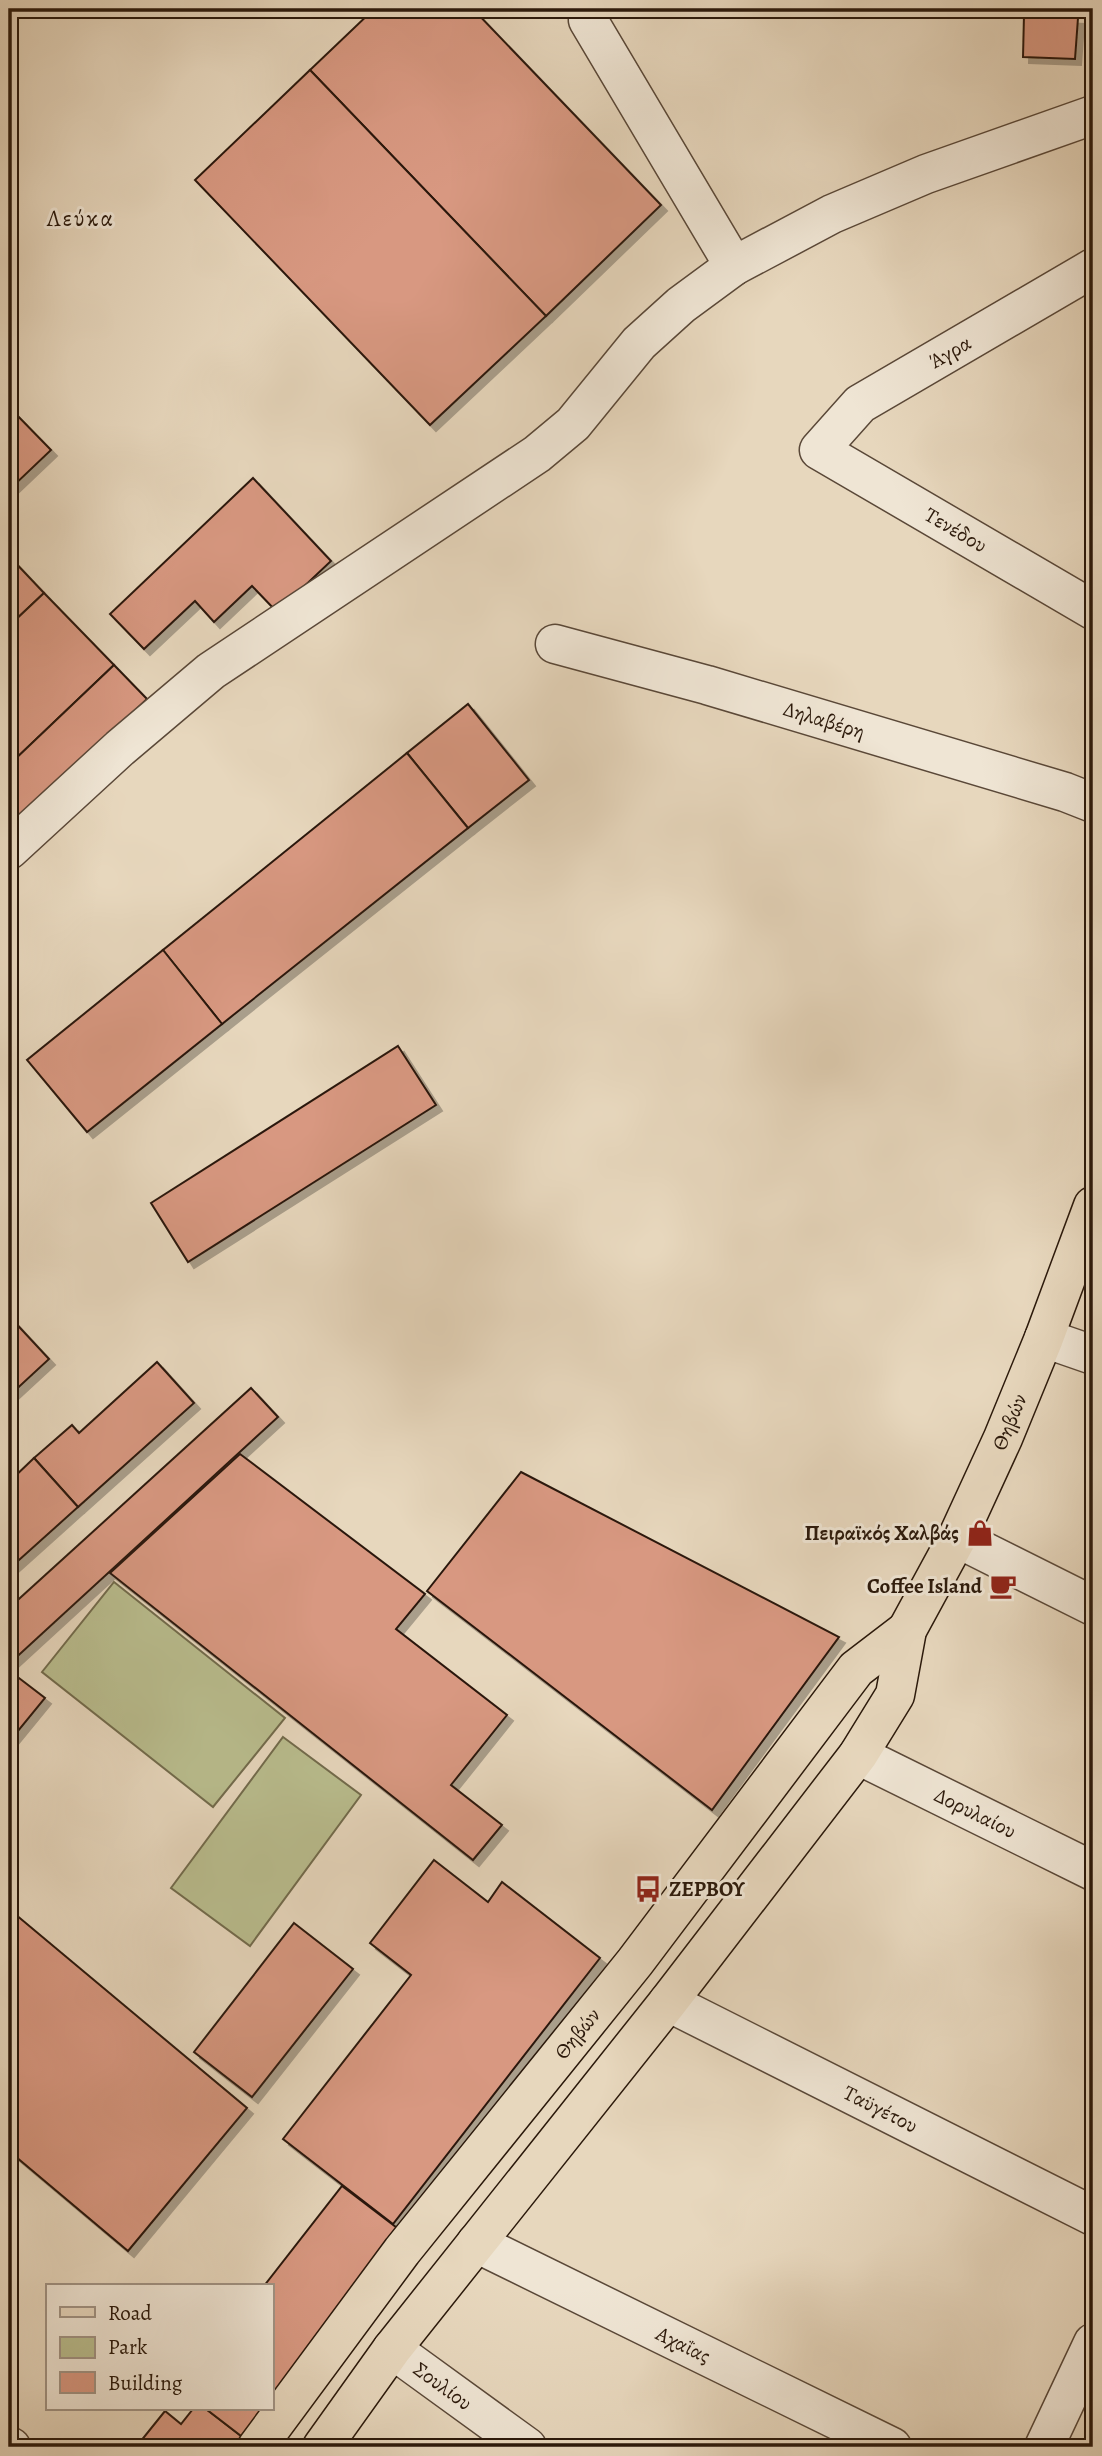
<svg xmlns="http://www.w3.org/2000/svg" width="1102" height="2456" font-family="Alegreya,serif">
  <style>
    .green { fill: #b9bd8e; stroke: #726b4c; stroke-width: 2 }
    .building { fill: #d89881; stroke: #2b190b; stroke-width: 2; filter: url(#shadow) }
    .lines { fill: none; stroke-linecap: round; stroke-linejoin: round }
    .minor-casing { stroke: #5a4838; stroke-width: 41 }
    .major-casing { stroke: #2b190b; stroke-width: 41 }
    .minor { stroke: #efe5d4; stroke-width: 38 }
    .major { stroke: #e7d7bd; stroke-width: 38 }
    .labels { text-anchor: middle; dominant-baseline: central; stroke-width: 6; stroke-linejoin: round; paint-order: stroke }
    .street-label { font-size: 21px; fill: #2b190b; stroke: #efe5d4 }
    .poi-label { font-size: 21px; font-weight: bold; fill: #2b190b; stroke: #efe5d4; text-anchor: end }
    .neighbourhood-label { font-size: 23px; letter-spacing: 2px; fill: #2b190b; stroke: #efe5d4 }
  </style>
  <defs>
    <filter id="shadow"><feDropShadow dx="6" dy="6" stdDeviation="0" flood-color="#0004"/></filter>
  </defs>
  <rect width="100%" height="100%" fill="#e7d7bd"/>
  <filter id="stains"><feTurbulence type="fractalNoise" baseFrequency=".00286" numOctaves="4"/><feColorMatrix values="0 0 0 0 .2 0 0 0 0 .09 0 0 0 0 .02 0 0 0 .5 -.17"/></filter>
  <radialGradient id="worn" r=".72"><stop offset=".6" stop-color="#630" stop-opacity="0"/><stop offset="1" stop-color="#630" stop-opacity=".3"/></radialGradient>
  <g class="green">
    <path d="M114 1582 285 1718 213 1807 42 1672Z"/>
    <path d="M283 1737 361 1795 250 1946 171 1888Z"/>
  </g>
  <g class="building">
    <path d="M374 9H473L661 205 546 316 310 70Z"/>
    <path d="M1024 15 1078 18 1075 59 1023 57Z"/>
    <path d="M310 70 546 316 430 425 195 180Z"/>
    <path d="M9 407 51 450 9 490Z"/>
    <path d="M253 478 331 561 277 612 252 586 214 622 195 601 144 649 110 614Z"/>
    <path d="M9 556 44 593 9 626Z"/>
    <path d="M44 593 114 665 9 765V626Z"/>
    <path d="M114 665 147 699 9 831V765Z"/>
    <path d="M468 704 529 780 468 828 407 753Z"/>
    <path d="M407 753 468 828 222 1024 163 950Z"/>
    <path d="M163 950 222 1024 87 1132 27 1060Z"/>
    <path d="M398 1046 436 1105 188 1262 151 1203Z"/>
    <path d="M9 1316 49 1359 9 1396Z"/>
    <path d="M157 1362 194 1403 78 1507 34 1458 72 1425 79 1433Z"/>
    <path d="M251 1388 278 1417 9 1664V1608Z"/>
    <path d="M240 1454 425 1594 396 1629 507 1715 451 1785 502 1825 473 1860 110 1573Z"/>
    <path d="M34 1458 78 1507 9 1569V1482Z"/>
    <path d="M521 1472 839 1637 712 1810 427 1591Z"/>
    <path d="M15 1675 45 1698 9 1742V1682Z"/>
    <path d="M434 1860 488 1902 502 1882 600 1958 393 2224 283 2139 411 1975 370 1943Z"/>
    <path d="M9 1909 247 2108 128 2251 9 2151Z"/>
    <path d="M294 1923 353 1969 252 2097 194 2052Z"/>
    <path d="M342 2186 405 2234 271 2405V2286H264Z"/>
    <path d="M193 2409H206L245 2439 238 2447H136L165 2411 181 2424Z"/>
    <path d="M206 2409H268L245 2439Z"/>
  </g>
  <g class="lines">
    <defs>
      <g id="minor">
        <path d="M588 20 734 266"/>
        <path id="s1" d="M1093 268 860 404 819 450 1093 610"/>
        <path id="s2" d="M555 644 707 685 1065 792 1093 803"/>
        <path d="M9 850 120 748 211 671 537 454 573 424 639 343 681 305 734 266 832 214 926 174 1093 115"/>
        <path d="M1044 1338 1093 1355"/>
        <path d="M957 1538 1093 1606"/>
        <path id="s3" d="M858 1755 1093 1871"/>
        <path id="s4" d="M668 2002 1093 2216"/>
        <path id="s5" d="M476 2243 892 2447"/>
        <path id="s6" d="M392 2349 527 2447"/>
        <path d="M9 2446 11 2447"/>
        <path d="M1044 2447 1093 2343"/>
      </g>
      <g id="major">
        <path id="s7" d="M257 2447 402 2251 635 1962 856 1669 907 1630"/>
        <path id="s8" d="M322 2447 392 2349 668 2002 858 1755 895 1695 907 1630 957 1538 1003 1438 1044 1338 1093 1206"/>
      </g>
    </defs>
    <use href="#minor" class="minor-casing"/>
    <use href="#major" class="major-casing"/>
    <use href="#minor" class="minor"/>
    <use href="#major" class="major"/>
  </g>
  <defs>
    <symbol id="shop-bare" viewBox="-9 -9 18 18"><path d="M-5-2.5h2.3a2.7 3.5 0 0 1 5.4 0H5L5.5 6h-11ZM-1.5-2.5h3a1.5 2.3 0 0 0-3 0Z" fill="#8f2418" stroke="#efe5d4" stroke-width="2.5" paint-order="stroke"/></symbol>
    <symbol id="cafe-bare" viewBox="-9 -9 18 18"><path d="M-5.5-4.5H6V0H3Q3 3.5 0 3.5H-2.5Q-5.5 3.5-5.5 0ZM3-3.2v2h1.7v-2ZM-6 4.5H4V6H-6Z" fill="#8f2418" stroke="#efe5d4" stroke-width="2.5" paint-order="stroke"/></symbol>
    <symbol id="bus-bare" viewBox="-9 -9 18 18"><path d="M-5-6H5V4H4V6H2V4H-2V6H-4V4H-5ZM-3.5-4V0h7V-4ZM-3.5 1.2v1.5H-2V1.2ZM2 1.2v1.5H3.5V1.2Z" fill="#8f2418" stroke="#efe5d4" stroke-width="2.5" paint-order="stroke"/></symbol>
  </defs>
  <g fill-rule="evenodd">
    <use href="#shop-bare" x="961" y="1514" width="38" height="38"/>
    <use href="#cafe-bare" x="984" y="1567" width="38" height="38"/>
    <use href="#bus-bare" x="629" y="1870" width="38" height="38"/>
  </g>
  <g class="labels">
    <g class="street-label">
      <text transform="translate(950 352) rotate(-30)">Άγρα</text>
      <text stroke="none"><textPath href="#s1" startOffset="490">Τενέδου</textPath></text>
      <text stroke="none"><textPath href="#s2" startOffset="280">Δηλαβέρη</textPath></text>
      <text stroke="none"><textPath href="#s8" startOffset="1244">Θηβών</textPath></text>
      <text stroke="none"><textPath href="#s3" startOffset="131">Δορυλαίου</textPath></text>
      <text stroke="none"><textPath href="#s7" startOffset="523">Θηβών</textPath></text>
      <text stroke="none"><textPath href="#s4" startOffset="238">Ταϋγέτου</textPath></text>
      <text stroke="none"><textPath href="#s5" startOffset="231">Αχαΐας</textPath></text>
      <text stroke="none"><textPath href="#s6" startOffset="63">Σουλίου</textPath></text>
    </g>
    <g class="poi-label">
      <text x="959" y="1533">Πειραϊκός Χαλβάς</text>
      <text x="982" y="1586">Coffee Island</text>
      <text x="669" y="1889" text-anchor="start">ΖΕΡΒΟΥ</text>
    </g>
    <g class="neighbourhood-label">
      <text x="81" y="218">Λεύκα</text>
    </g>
  </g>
  <rect width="1102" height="2456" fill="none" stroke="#e7d7bd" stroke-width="35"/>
  <rect x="10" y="10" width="1081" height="2435" fill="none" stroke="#2b190b" stroke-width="3.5"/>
  <rect x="18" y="18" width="1067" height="2421" fill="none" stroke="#2b190b" stroke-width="2"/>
  <rect x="46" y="2284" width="228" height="126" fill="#efe5d4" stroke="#a19384" stroke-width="2"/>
  <rect x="60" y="2307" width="35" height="10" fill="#e7d7bd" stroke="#a19384" stroke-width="2"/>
  <text x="108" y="2320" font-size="21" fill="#2b190b">Road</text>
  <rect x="60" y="2337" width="35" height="21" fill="#b9bd8e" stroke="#a19384" stroke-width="2"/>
  <text x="108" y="2354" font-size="21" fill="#2b190b">Park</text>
  <rect x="60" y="2372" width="35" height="21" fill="#d89881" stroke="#a19384" stroke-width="2"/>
  <text x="108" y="2390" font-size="21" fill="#2b190b">Building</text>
  <rect width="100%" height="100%" filter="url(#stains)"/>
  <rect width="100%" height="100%" fill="url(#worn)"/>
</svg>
